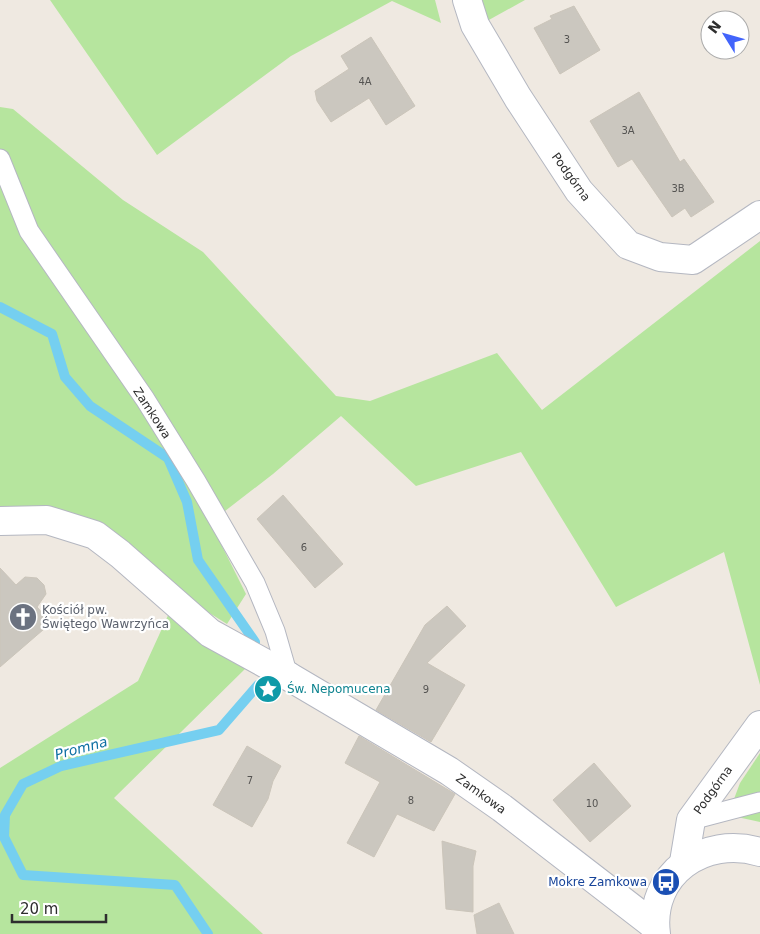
<svg xmlns="http://www.w3.org/2000/svg" width="760" height="934" font-family="'DejaVu Sans',sans-serif">
  <style>
    .green { fill: #b6e59e }
    .lines { fill: none; stroke-linecap: round; stroke-linejoin: round }
    .stream { stroke: #75cff0; stroke-width: 10 }
    .building { fill: #cbc7bf; stroke: #cbc5ba }
    .service-casing { stroke: #b4b7c1; stroke-width: 21 }
    .pedestrian-casing { stroke: #b4b7c1; stroke-width: 30 }
    .minor-casing { stroke: #b4b7c1; stroke-width: 30 }
    .tertiary-casing { stroke: #b4b7c1; stroke-width: 30 }
    .service { stroke: #fff; stroke-width: 19 }
    .pedestrian { stroke: #fff; stroke-width: 28 }
    .minor { stroke: #fff; stroke-width: 28 }
    .tertiary { stroke: #fff; stroke-width: 28 }
    .labels { text-anchor: middle; dominant-baseline: central; stroke-width: 4.5; stroke-linejoin: round; paint-order: stroke }
    .number-label { font-size: 10px; fill: #555452 }
    .street-label { font-size: 12px; fill: #2e2e2e; stroke: #fff }
    .worship-label { font-size: 12px; fill: #5b616d; stroke: #fff; text-anchor: start }
    .culture-label { font-size: 12px; fill: #0d838f; stroke: #fff; text-anchor: start }
    .transit-label { font-size: 12px; fill: #164399; stroke: #fff; text-anchor: end }
    .water-label { font-size: 14px; font-style: italic; fill: #0d6fa3; stroke: #fff }
  </style>
  <rect width="100%" height="100%" fill="#efe9e1"/>
  <g class="green">
    <path d="M50 0H435L441 23 392 1 291 56 157 155Z"/>
    <path d="M481 0H525L487 21Z"/>
    <path d="M0 107 13 109 123 200 203 252 336 396 370 401 497 353 542 410 760 241V685L724 552 616 607 521 452 416 486 341 416 273 474 225 511 203 508 246 594 227 624 187 599 102 526 0 511Z"/>
    <path d="M170 611 247 667 114 798 263 934H0V768L138 681Z"/>
    <path d="M760 753V822L728 815 740 783Z"/>
  </g>
  <g class="lines">
    <g class="stream">
      <path d="M0 307 52 334 65 377 90 406 168 458 187 502 198 560 255 642"/>
      <path d="M208 934 175 885 23 875 4 837 5 815 23 784 61 766 219 730 258 685"/>
    </g>
  </g>
  <g class="building">
    <path d="M574 6 600 50 560 74 534 28 552 19 550 16Z"/>
    <path d="M371 37 415 106 386 125 369 98 331 122 317 101 315 91 349 69 341 56Z"/>
    <path d="M639 92 680 162 684 159 714 202 691 217 685 208 672 217 632 159 618 167 590 121Z"/>
    <path d="M283 495 343 564 315 588 257 519Z"/>
    <path d="M0 568 16 585 25 577 37 578 44 585 46 594 37 607 51 623 0 667Z"/>
    <path d="M447 606 466 626 427 663 465 685 431 742 376 710 425 625Z"/>
    <path d="M359 736 455 794 434 831 397 814 374 857 347 843 380 782 345 763Z"/>
    <path d="M247 746 281 766 273 781 268 799 252 827 213 805Z"/>
    <path d="M594 763 631 806 590 842 553 800Z"/>
    <path d="M442 841 476 851 473 866V912L446 909Z"/>
    <path d="M499 903 514 934H477L474 915Z"/>
  </g>
  <g class="lines">
    <defs>
      <g id="service">
        <path d="M0 159 29 231 145 399 196 481 255 583 275 631 288 676"/>
        <path d="M691 820 760 802"/>
      </g>
      <path id="pedestrian" d="M0 521 47 520 95 535 120 554 210 633 288 676"/>
      <g id="minor">
        <path d="M467 0 475 25 518 98 579 191 628 245 660 257 693 260 760 215"/>
        <path d="M288 676 449 771 502 808 655 926"/>
        <path d="M684 862 691 820 760 725"/>
      </g>
      <path id="tertiary" d="M656 934C648 874 704 835 760 852"/>
    </defs>
    <use href="#service" class="service-casing"/>
    <use href="#pedestrian" class="pedestrian-casing"/>
    <use href="#minor" class="minor-casing"/>
    <use href="#tertiary" class="tertiary-casing"/>
    <use href="#service" class="service"/>
    <use href="#pedestrian" class="pedestrian"/>
    <use href="#minor" class="minor"/>
    <use href="#tertiary" class="tertiary"/>
  </g>
  <defs>
    <symbol id="church-disc" viewBox="-11 -11 22 22"><circle r="9.5" fill="#6b7280" stroke="#fff"/><path d="M-1.2-6h2.4v3.5h3.3v2.4h-3.3V6h-2.4V-.1h-3.3v-2.4h3.3Z" fill="#fff"/></symbol>
    <symbol id="sight-disc" viewBox="-11 -11 22 22"><circle r="9.5" fill="#0f9aa8" stroke="#fff"/><path d="M0-6L1.8-2.2L6-1.7L2.9 1.2L3.7 5.4L0 3.3L-3.7 5.4L-2.9 1.2L-6-1.7L-1.8-2.2Z" fill="#fff"/></symbol>
    <symbol id="bus-disc" viewBox="-11 -11 22 22"><circle r="9.5" fill="#1a4fb4" stroke="#fff"/><path d="M-5-6H5V4H4V6H2V4H-2V6H-4V4H-5ZM-3.5-4V0h7V-4ZM-3.5 1.2v1.5H-2V1.2ZM2 1.2v1.5H3.5V1.2Z" fill="#fff"/></symbol>
  </defs>
  <g fill-rule="evenodd">
    <use href="#church-disc" x="7" y="601" width="32" height="32"/>
    <use href="#sight-disc" x="252" y="673" width="32" height="32"/>
    <use href="#bus-disc" x="650" y="866" width="32" height="32"/>
  </g>
  <g class="labels">
    <g class="number-label">
      <text x="567" y="39">3</text>
      <text x="365" y="81">4A</text>
      <text x="628" y="130">3A</text>
      <text x="678" y="188">3B</text>
      <text x="304" y="547">6</text>
      <text x="426" y="689">9</text>
      <text x="250" y="780">7</text>
      <text x="411" y="800">8</text>
      <text x="592" y="803">10</text>
    </g>
    <g class="street-label">
      <text transform="translate(571 177) rotate(54)">Podgórna</text>
      <text transform="translate(152 413) rotate(57)">Zamkowa</text>
      <text transform="translate(713 790) rotate(-54)">Podgórna</text>
      <text transform="translate(481 794) rotate(36)">Zamkowa</text>
    </g>
    <g class="worship-label">
      <text x="42" y="610">Kościół pw.<tspan x="42" dy="14">Świętego Wawrzyńca</tspan></text>
    </g>
    <g class="culture-label">
      <text x="287" y="689">Św. Nepomucena</text>
    </g>
    <g class="transit-label">
      <text x="647" y="882">Mokre Zamkowa</text>
    </g>
    <g class="water-label">
      <text transform="translate(81 748) rotate(-15)">Promna</text>
    </g>
  </g>
  <g transform="translate(725 35) rotate(307)"><circle r="24" fill="#ffffff" stroke="#ababab"/>
  <path d="M0-4L9 19L0 12L-9 19Z" fill="#4264fb"/>
  <text y="-8" font-size="14" font-weight="bold" text-anchor="middle" fill="#2e2e2e">N</text>
  </g>
  <path d="M12 914v8h94v-8" fill="none" stroke="#2e2e2e" stroke-width="2.5"/>
  <text x="20" y="914" font-size="15" fill="#2e2e2e" stroke="#ffffff" stroke-width="4" paint-order="stroke">20 m</text>
</svg>
